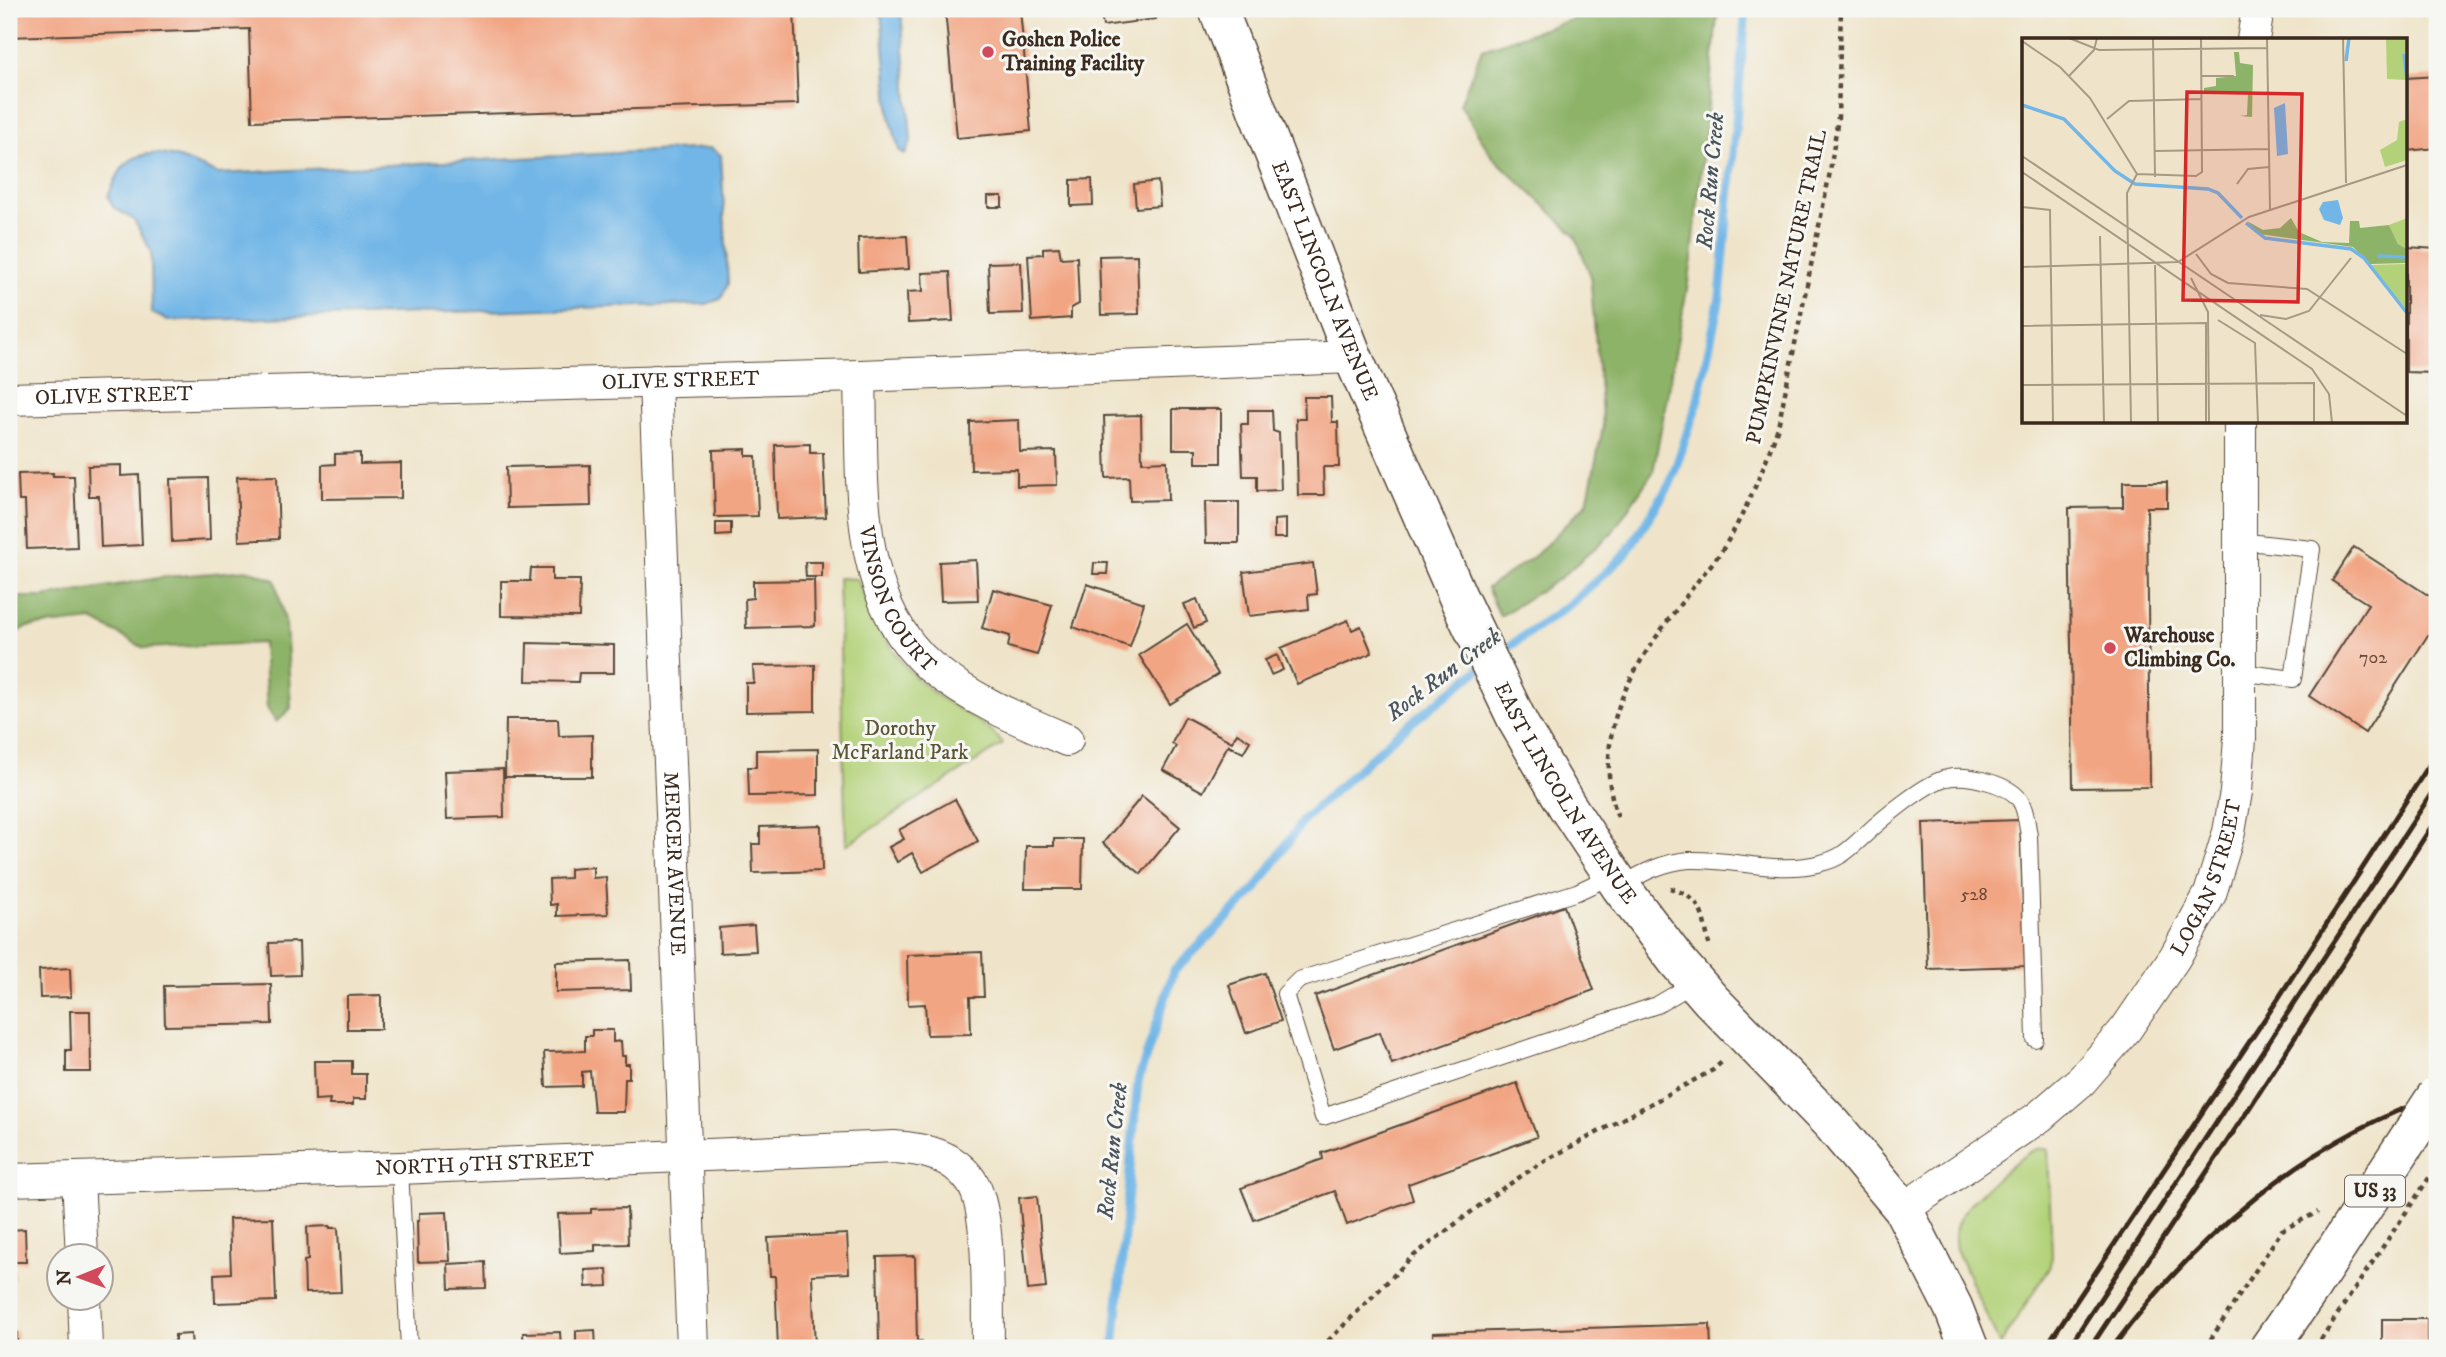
<svg xmlns="http://www.w3.org/2000/svg" width="2446" height="1357" font-family="'IM FELL DW Pica',serif">
  <style>
    .green { fill: #b2d178; stroke: #767e4b; stroke-width: 2 }
    .forest { fill: #8db368; stroke: #646e43; stroke-width: 2 }
    .water { fill: #71b6e7; stroke: #567082; stroke-width: 2 }
    .lines { fill: none; stroke-linecap: round; stroke-linejoin: round }
    .stream { stroke: #71b6e7; stroke-width: 9 }
    .building { fill: #f2a583 }
    .lane-casing { stroke: #564638; stroke-width: 18 }
    .street-casing { stroke: #564638; stroke-width: 34 }
    .secondary-casing { stroke: #564638; stroke-width: 41 }
    .highway-casing { stroke: #564638; stroke-width: 41 }
    .path { stroke: #564638; stroke-width: 4.5; stroke-dasharray: 5 5; stroke-linecap: butt }
    .lane { stroke: #fff; stroke-width: 16 }
    .street { stroke: #fff; stroke-width: 32 }
    .secondary { stroke: #fff; stroke-width: 38 }
    .highway { stroke: #fff; stroke-width: 38 }
    .rail { stroke: #3b2a1e; stroke-width: 5 }
    .highway-bridge-casing { stroke: #564638; stroke-width: 41; stroke-linecap: butt }
    .highway-bridge { stroke: #fff; stroke-width: 38 }
    .poi-dot { fill: #d1495b; stroke: #f6f6f2; stroke-width: 2.5 }
    .labels { text-anchor: middle; dominant-baseline: central; stroke-width: 6; stroke-linejoin: round; paint-order: stroke }
    .number-label { font-size: 18px; fill: #694937 }
    .shield { fill: #f6f6f2; stroke: #73675e; stroke-width: 2 }
    .shield-label { font-size: 19px; font-weight: bold; fill: #3b2a1e }
    .poi-label { font-size: 21px; font-weight: bold; fill: #3b2a1e; stroke: #f6f6f2; text-anchor: start }
    .street-label { font-size: 21px; fill: #3b2a1e; stroke: #f6f6f2 }
    .park-label { font-size: 21px; fill: #595434; stroke: #f6f6f2 }
    .water-label { font-size: 23px; font-style: italic; fill: #4b545a; stroke: #f6f6f2 }
    .inset-river { fill: none; stroke: #71b6e7; stroke-width: 3.5 }
    .inset-road { fill: none; stroke: #a79a85; stroke-width: 2 }
    .view { fill: #d62828; fill-opacity: 0.15; stroke: #d62828; stroke-width: 3.5 }
    .inset-edge { fill: none; stroke: #3b2a1e; stroke-width: 3.5 }
  </style>
  <rect width="100%" height="100%" fill="#f6f6f2"/>
  <filter id="ink" filterUnits="userSpaceOnUse"><feTurbulence type="fractalNoise" baseFrequency=".0143" numOctaves="2"/><feDisplacementMap in="SourceGraphic" scale="14" xChannelSelector="R" yChannelSelector="G"/><feConvolveMatrix kernelMatrix="1 2 1 2 8 2 1 2 1" color-interpolation-filters="sRGB"/></filter>
  <filter id="wash" filterUnits="userSpaceOnUse"><feTurbulence type="fractalNoise" baseFrequency=".00686" numOctaves="4" result="noise"/><feDisplacementMap in="SourceGraphic" scale="28" xChannelSelector="R" yChannelSelector="G"/><feGaussianBlur stdDeviation="1.57" result="paint"/><feColorMatrix in="noise" values="0 0 0 0 0 0 0 0 0 0 0 0 0 0 0 0 0 1.4 0 .05"/><feComposite in="paint" operator="in"/></filter>
  <g filter="url(#wash)">
    <rect width="100%" height="100%" fill="#efe4c9"/>
    <g class="green">
      <path d="M838 578 857 579C875 623 897 668 938 696 961 712 986 722 1003 744L846 845Z"/>
      <path d="M2048 1148 2052 1257 2049 1268 2000 1345 1956 1249C1954 1238 1954 1228 1960 1218 1970 1200 2015 1160 2032 1151 2038 1148 2043 1148 2048 1148Z"/>
    </g>
    <g class="forest">
      <path d="M1604 9H1718L1691 267 1653 472 1611 534 1559 579 1500 616 1487 588 1536 555 1587 503 1603 427 1590 274 1575 235 1491 155 1460 104 1482 49Z"/>
      <path d="M249 570 275 580 286 625 291 708 276 722 267 708 263 643 144 648 93 620 27 627 9 636V597H44L165 577Z"/>
    </g>
    <g class="water">
      <path d="M881 9H901L911 141 905 155 899 150 890 117Z"/>
      <path d="M711 148 721 155 728 284 721 299 706 304 169 321 152 313 151 251 134 220 113 207 108 196C113 186 117 174 124 166 150 140 191 162 218 174Z"/>
    </g>
    <g class="lines">
      <g class="stream">
        <path d="M1497 655 1570 604 1625 555 1670 484 1697 404 1720 297 1746 9"/>
        <path d="M1114 1348 1138 1081 1174 971 1255 890 1304 819 1398 733 1481 668"/>
      </g>
    </g>
    <g id="blocks">
      <g class="building">
        <path d="M9 9H794L798 104 252 121 249 29 9 37Z"/>
        <path d="M945 9H1020L1031 131 957 138Z"/>
        <path d="M1100 9H1154L1156 19 1103 26Z"/>
        <path d="M2437 76V148L2406 151V78Z"/>
        <path d="M1092 179 1093 205 1071 206V180Z"/>
        <path d="M1158 181 1160 206 1136 208 1134 184Z"/>
        <rect x="988" y="196" width="14" height="11"/>
        <path d="M907 236 909 269 859 272 858 238Z"/>
        <path d="M1059 247 1061 258 1077 257 1079 304 1071 308V318L1032 321 1028 255 1043 254V248Z"/>
        <path d="M2406 247 2437 249V369L2434 373 2406 372Z"/>
        <path d="M1137 255 1139 314 1101 315 1099 256Z"/>
        <path d="M1021 262 1023 313 990 314 988 263Z"/>
        <path d="M950 272 953 321 908 323 907 292 923 291 922 273Z"/>
        <path d="M1304 397H1331L1332 422H1338L1339 467H1323L1324 495H1298L1296 419H1305Z"/>
        <path d="M1173 409H1221V463H1196V449H1173Z"/>
        <path d="M1248 410H1272L1273 431 1279 433 1281 490 1257 491V476H1243L1241 424H1248Z"/>
        <path d="M1141 415 1142 462 1167 461 1168 500 1130 501 1129 477 1106 478 1104 416Z"/>
        <path d="M1019 420 1020 452 1056 451 1057 485 1017 486V469L971 470 970 422Z"/>
        <path d="M810 444V453H823L826 517 777 519 775 445Z"/>
        <path d="M746 449V456H756L758 516 715 517 713 450Z"/>
        <path d="M360 453V464L401 463V498L322 499V465L335 464V454Z"/>
        <path d="M121 465V476L139 475 142 545 101 547 99 496H89L88 466Z"/>
        <path d="M590 465 591 506 507 508 506 467Z"/>
        <path d="M53 473V476H74L77 547 27 549 25 501H19L18 474Z"/>
        <path d="M277 476 279 539 239 541 237 477Z"/>
        <path d="M208 478 210 540 172 542 170 479Z"/>
        <path d="M2123 482H2167V507H2147L2150 787 2073 788 2069 508 2123 507Z"/>
        <path d="M1205 502H1239V543H1206Z"/>
        <path d="M1286 519V538H1274V520Z"/>
        <path d="M716 523H731V535L716 536Z"/>
        <path d="M2354 547 2437 601V621L2365 733 2309 696 2368 604 2332 581Z"/>
        <path d="M976 560 978 600 941 601 939 562Z"/>
        <path d="M805 562H822V577H806Z"/>
        <path d="M1094 563H1108L1107 574H1093Z"/>
        <path d="M1313 563 1317 594 1308 595 1309 609 1249 616 1243 572Z"/>
        <path d="M531 568H552V580H580L579 617 501 616V581H530Z"/>
        <path d="M814 580 815 626 746 628 745 599 753 598V581Z"/>
        <path d="M1087 584 1144 603 1130 647 1073 627Z"/>
        <path d="M993 589 1052 605 1037 655 1008 647 1010 636 982 628Z"/>
        <path d="M1197 599 1206 623 1194 628 1184 604Z"/>
        <path d="M1348 620 1352 630 1361 626 1372 653 1297 684 1281 648Z"/>
        <path d="M1187 624 1218 674 1170 704 1139 655Z"/>
        <path d="M527 643 614 645V673H579L578 682 526 681Z"/>
        <path d="M1277 655 1283 670 1271 675 1265 660Z"/>
        <path d="M815 665V711L746 712V683H754L753 666Z"/>
        <path d="M1185 717 1232 742 1237 733 1250 741 1243 753 1228 745 1203 792 1163 770 1176 746 1172 743Z"/>
        <path d="M506 719H558L559 736 592 735V777H505Z"/>
        <path d="M818 749V795L749 796 748 767H756V750Z"/>
        <path d="M503 769 504 817 447 819 445 771Z"/>
        <path d="M1142 796 1180 827 1141 874 1103 843Z"/>
        <path d="M955 799 978 841 923 872 912 853 897 862 889 847 904 839 899 830Z"/>
        <path d="M2020 820 2025 966 1928 969 1923 823Z"/>
        <path d="M821 825 822 871 753 873 752 844H760V827Z"/>
        <path d="M1054 839H1083L1082 889H1025L1026 846H1054Z"/>
        <path d="M593 867V878L606 877 608 914 557 916V904L550 905 549 879 570 878V869Z"/>
        <path d="M1564 906 1594 990 1392 1064 1380 1032 1334 1049 1315 996Z"/>
        <path d="M754 925 756 951 720 953 719 928Z"/>
        <path d="M299 942 300 975 271 976 269 943Z"/>
        <path d="M982 952 984 997H970L971 1034 927 1035 925 1004 908 1005 907 955Z"/>
        <path d="M630 960 631 990 556 992V962Z"/>
        <path d="M70 968 71 997 40 998 39 970Z"/>
        <path d="M1265 973 1281 1021 1246 1033 1229 985Z"/>
        <path d="M271 984 272 1024 165 1026 164 986Z"/>
        <path d="M381 995V1029H347V996Z"/>
        <path d="M70 1011H90L91 1072H66V1050H71Z"/>
        <path d="M592 1030H613V1042L621 1041 622 1056H625V1064H629V1078H625L624 1112H594L590 1071 582 1072V1086L546 1087 544 1052 585 1051V1036H592Z"/>
        <path d="M314 1061H352V1074H366V1099H353V1105H329L330 1099 315 1100Z"/>
        <path d="M1517 1083 1537 1137 1408 1184 1413 1200 1347 1225 1335 1191 1254 1220 1241 1188 1323 1159 1322 1153Z"/>
        <path d="M1037 1196 1046 1288 1028 1290 1019 1198Z"/>
        <path d="M627 1208 628 1244 595 1245V1251L560 1253 558 1214 591 1213V1209Z"/>
        <path d="M447 1212 450 1261 418 1262 417 1221H419V1213Z"/>
        <path d="M273 1218 276 1301 215 1303 214 1274 231 1273 229 1219Z"/>
        <path d="M330 1226V1228H338L341 1292 305 1293 304 1261 308 1260 307 1227Z"/>
        <path d="M25 1229 26 1262H14V1279H9V1230Z"/>
        <path d="M847 1234 849 1273 812 1275 815 1348H778L775 1276H770L768 1238Z"/>
        <path d="M915 1256 917 1341H922V1348H844V1343L879 1342 877 1257Z"/>
        <path d="M485 1262 486 1288 449 1289 448 1264Z"/>
        <path d="M607 1269 608 1286 586 1287 585 1270Z"/>
        <rect x="2382" y="1319" width="45" height="29"/>
        <path d="M1710 1324 1711 1348H1434L1433 1333Z"/>
        <path d="M595 1330 596 1348H576V1331Z"/>
        <rect x="9" y="1331" width="8" height="17"/>
        <path d="M560 1332 561 1348H524L523 1333Z"/>
        <path d="M191 1334 192 1348H141V1344L175 1342V1335Z"/>
      </g>
    </g>
  </g>
  <g filter="url(#ink)">
    <use href="#blocks" fill-opacity="0" stroke="#564638" stroke-width="2"/>
    <g class="lines">
      <defs>
        <g id="lane">
          <path d="M2239 672 2293 679 2312 549 2239 541"/>
          <path d="M1613 875 1577 892 1299 980 1285 994 1323 1117 1657 1005 1696 982"/>
          <path d="M1620 886C1642 873 1663 862 1689 860 1733 858 1777 875 1821 863 1842 858 1849 849 1865 835 1881 820 1926 782 1947 778 1961 775 1976 778 1989 782 2023 792 2024 803 2029 836L2035 1039"/>
          <path d="M400 1168 409 1348"/>
        </g>
        <g id="street">
          <path d="M2253 40 2258 9"/>
          <path id="s1" d="M860 376C863 471 851 599 931 667 971 700 1020 720 1067 740"/>
          <path id="s2" d="M655 381 693 1348"/>
          <path id="s3" d="M9 399 860 376 1353 357"/>
          <path d="M78 1178 82 1256"/>
          <path id="s4" d="M9 1180 400 1168 894 1147C924 1149 953 1155 971 1181 992 1209 987 1311 988 1348"/>
          <path id="s5" d="M1903 1209 2039 1117 2082 1080 2126 1029 2175 957 2210 894 2229 832 2236 792 2240 738V422"/>
          <path d="M84 1298 86 1348"/>
        </g>
        <g id="secondary">
          <path id="s6" d="M1218 9 1353 357 1458 597 1519 724 1567 806 1620 886 1677 961 1711 1000 1832 1124 1903 1209 1953 1307 1969 1348"/>
        </g>
        <path id="highway" d="M2269 1348 2312 1286"/>
      </defs>
      <use href="#lane" class="lane-casing"/>
      <use href="#street" class="street-casing"/>
      <use href="#secondary" class="secondary-casing"/>
      <use href="#highway" class="highway-casing"/>
      <g class="path">
        <path d="M1618 817C1611 799 1608 780 1609 760 1610 688 1660 632 1700 578 1709 567 1719 556 1726 544 1748 507 1764 468 1778 427L1830 172 1838 117 1841 9"/>
        <path d="M1670 888C1703 899 1702 913 1709 944"/>
        <path d="M1321 1348 1412 1257 1496 1193 1541 1163 1713 1070 1724 1060"/>
        <path d="M2205 1348 2282 1230 2318 1212"/>
        <path d="M2315 1348 2437 1166"/>
      </g>
      <use href="#lane" class="lane"/>
      <use href="#street" class="street"/>
      <use href="#secondary" class="secondary"/>
      <use href="#highway" class="highway"/>
      <g class="rail">
        <path d="M2045 1348 2274 1005 2437 753"/>
        <path d="M2068 1348 2437 785"/>
        <path d="M2090 1348 2248 1110 2437 818"/>
        <path d="M2112 1348C2195 1238 2305 1140 2437 1096"/>
      </g>
      <defs>
        <path id="highway-bridge" d="M2312 1286 2437 1095"/>
      </defs>
      <use href="#highway-bridge" class="highway-bridge-casing"/>
      <use href="#highway-bridge" class="highway-bridge"/>
    </g>
  </g>
  <g class="poi-dot">
    <circle cx="988" cy="52" r="7"/>
    <circle cx="2110" cy="648" r="7"/>
  </g>
  <g class="labels">
    <g class="number-label">
      <text x="2373" y="658">702</text>
      <text x="1974" y="895">528</text>
    </g>
    <rect class="shield" x="2345" y="1175.5" width="60" height="31" rx="5"/>
    <g class="shield-label">
      <text x="2375" y="1191">US 33</text>
    </g>
    <g class="poi-label">
      <text x="1002" y="40">Goshen Police<tspan x="1002" dy="24">Training Facility</tspan></text>
      <text x="2124" y="636">Warehouse<tspan x="2124" dy="24">Climbing Co.</tspan></text>
    </g>
    <g class="street-label">
      <text stroke="none"><textPath href="#s6" startOffset="292">EAST LINCOLN AVENUE</textPath></text>
      <text transform="translate(1787 287) rotate(-78)">PUMPKINVINE NATURE TRAIL</text>
      <text stroke="none"><textPath href="#s3" startOffset="672">OLIVE STREET</textPath></text>
      <text stroke="none"><textPath href="#s3" startOffset="105">OLIVE STREET</textPath></text>
      <text stroke="none"><textPath href="#s1" startOffset="231">VINSON COURT</textPath></text>
      <text stroke="none"><textPath href="#s6" startOffset="859">EAST LINCOLN AVENUE</textPath></text>
      <text stroke="none"><textPath href="#s2" startOffset="483">MERCER AVENUE</textPath></text>
      <text stroke="none"><textPath href="#s5" startOffset="462">LOGAN STREET</textPath></text>
      <text stroke="none"><textPath href="#s4" startOffset="476">NORTH 9TH STREET</textPath></text>
    </g>
    <g class="park-label">
      <text x="900" y="729">Dorothy<tspan x="900" dy="24">McFarland Park</tspan></text>
    </g>
    <g class="water-label">
      <text transform="translate(1711 181) rotate(-85)">Rock Run Creek</text>
      <text transform="translate(1444 675) rotate(-37)">Rock Run Creek</text>
      <text transform="translate(1113 1151) rotate(-84)">Rock Run Creek</text>
    </g>
  </g>
  <g transform="translate(2022 38)">
    <rect width="385" height="385" fill="#efe4c9"/>
    <path d="M364 0H385V42L365 41ZM385 81V122L363 129 358 112 375 102 377 84ZM385 180V211L376 206 367 187ZM385 226V272L349 227Z" fill="#b2d178"/>
    <path d="M212 14H217L218 25 231 27 230 79 218 78 225 77 226 55H182V50L194 48V40L214 38ZM269 180 277 194 300 204 327 205 328 183H337L338 190 367 187 376 206 385 211V225L348 226 331 209 237 196 225 183 241 192 258 190Z" fill="#8db368"/>
    <path d="M263 65 266 116 255 118 252 70ZM316 162 321 180 318 187 302 182 297 171 301 164Z" fill="#71b6e7"/>
    <path class="inset-river" d="M382 16 385 41M324 23 327 0M0 67 42 81 93 133 113 146 186 151 196 155 220 180M224 185 243 200 329 211 342 220 385 275M355 218 385 219"/>
    <path class="inset-road" d="M47 0 77 12 246 10M131 0 133 139M245 0 248 171M321 0 324 145M0 3 38 29 68 60 115 136M47 38 72 12 75 0M179 38H212M85 81 107 63 180 61M133 113 247 111M0 118 385 378M0 134 290 331 307 356 310 385M115 136 174 138 180 134 179 0M215 146 226 131 247 129M0 169 28 172 31 385M78 198 82 385M174 216 189 236 206 245 285 251 385 316M133 227 136 385M0 229 156 224 227 179 385 127M169 240 186 274 187 385M238 277 264 281 287 273 329 220M196 282 233 305 236 385M0 288 184 285V385M0 347 292 345V385M109 385 105 155 115 136"/>
    <path class="view" d="M165 54 280 56 276 264 161 262Z"/>
    <rect width="385" height="385" class="inset-edge"/>
  </g>
  <rect width="2446" height="1357" fill="none" stroke="#f6f6f2" stroke-width="35"/>
  <g transform="translate(80 1277) rotate(269)"><circle r="33" fill="#f6f6f2" stroke="#aba49d" stroke-width="2"/>
  <path d="M0-5L12 26L0 18L-12 26Z" fill="#d1495b"/>
  <text y="-10" font-size="19" font-weight="bold" text-anchor="middle" fill="#3b2a1e">N</text>
  </g>
</svg>
